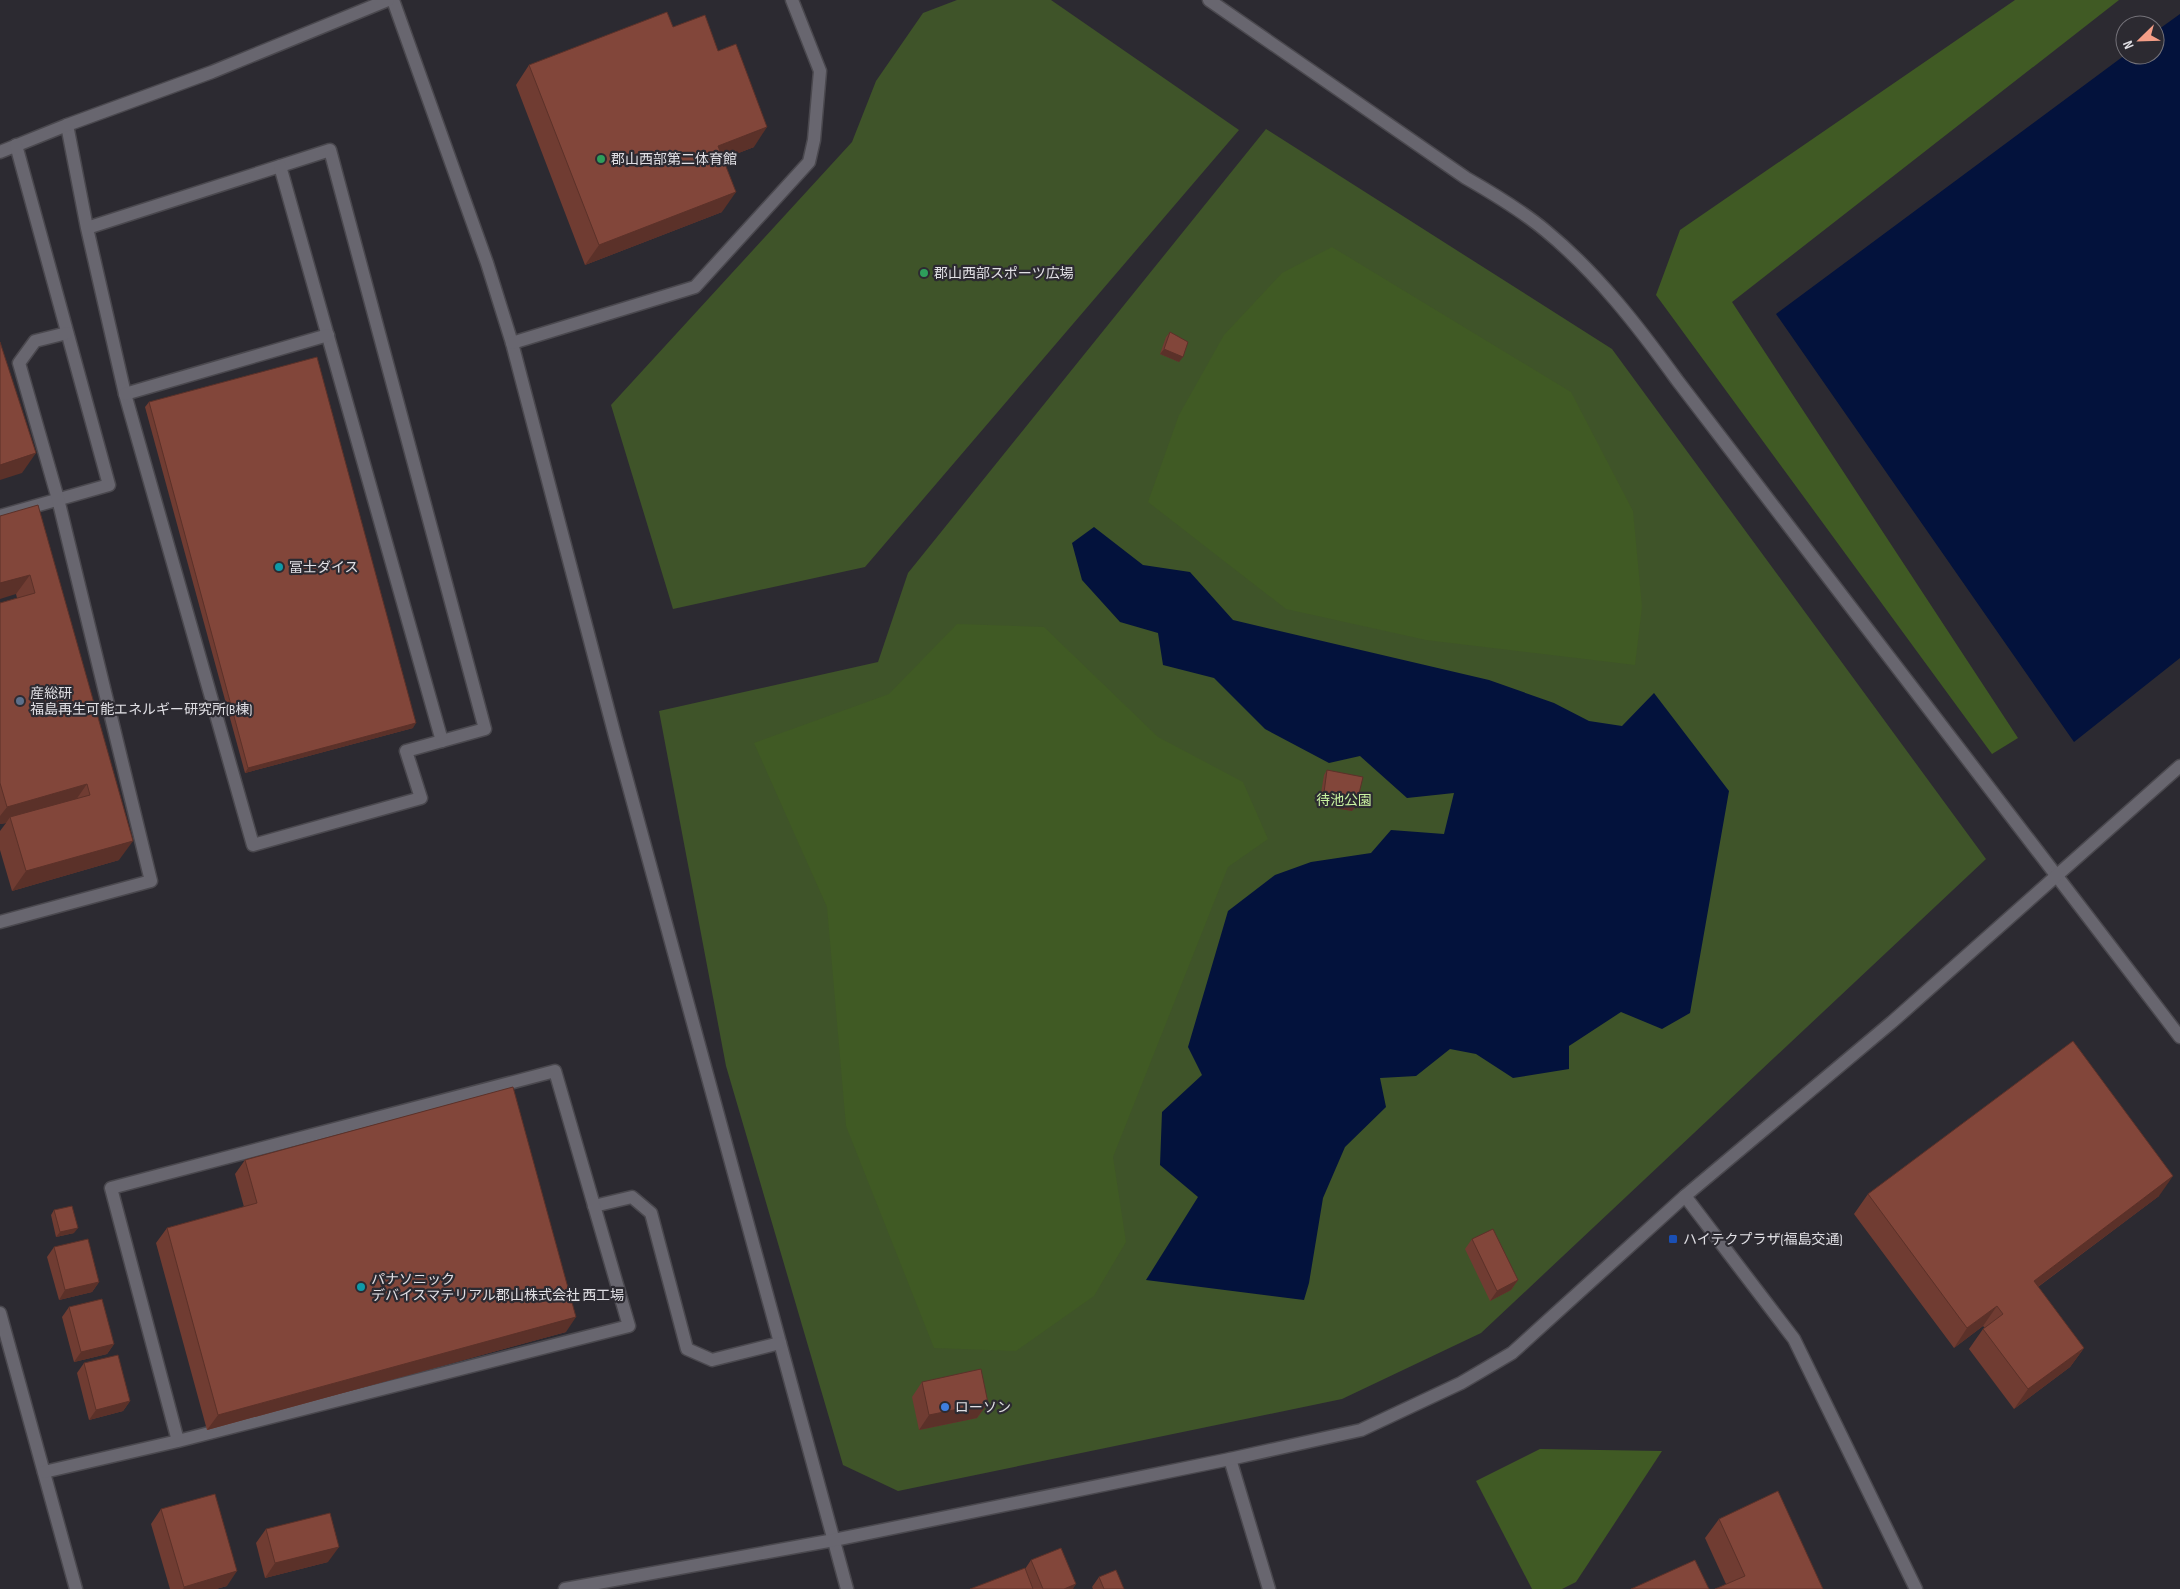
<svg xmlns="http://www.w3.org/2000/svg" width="2180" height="1589" font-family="'Sofia Sans Condensed','Noto Sans JP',sans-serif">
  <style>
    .green { fill: #3f5429 }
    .forest { fill: #405a24 }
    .water { fill: #03123c }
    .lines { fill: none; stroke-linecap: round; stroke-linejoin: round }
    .minor-casing { stroke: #4a484e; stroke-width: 15 }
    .minor { stroke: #68666f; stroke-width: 12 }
    .wall { fill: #703c32 }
    .shaded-wall { fill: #5b3129 }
    .building { fill: #82463a; stroke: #5b3129 }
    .leisure-dot { fill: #2e9e5b; stroke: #2c2a31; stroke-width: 2 }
    .culture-dot { fill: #0f9aa8; stroke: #2c2a31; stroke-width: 2 }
    .service-dot { fill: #5c6f8a; stroke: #2c2a31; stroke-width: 2 }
    .transit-dot { fill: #1a4fb4; stroke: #2c2a31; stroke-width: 2 }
    .shop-dot { fill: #3f7fe0; stroke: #2c2a31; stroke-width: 2 }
    .labels { text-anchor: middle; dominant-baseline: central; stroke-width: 4.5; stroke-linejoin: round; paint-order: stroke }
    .poi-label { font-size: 14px; fill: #e0dfe4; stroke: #2c2a31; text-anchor: start }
    .park-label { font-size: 14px; fill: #c9f3a1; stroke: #2c2a31 }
  </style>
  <rect width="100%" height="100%" fill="#2c2a31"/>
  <g class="green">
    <path d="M957 0H1051L1239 130 865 567 673 609 611 405 852 142 876 81 923 13Z"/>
    <path d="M1266 129 1612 349 1986 859 1481 1333 1342 1399 898 1491 843 1465 726 1066 659 711 878 662 908 573Z"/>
  </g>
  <g class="forest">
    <path d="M2015 0H2119L1732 302 2018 738 1992 754 1656 295 1680 230Z"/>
    <path d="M1332 247 1571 392 1633 511 1642 607 1635 665 1426 640 1286 609 1148 502 1179 415 1224 335 1282 273Z"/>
    <path d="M957 624 1044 627 1158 737 1243 782 1268 839 1228 867 1113 1157 1126 1242 1094 1296 1016 1351 934 1348 846 1126 827 907 754 743 889 694Z"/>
    <path d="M1540 1449 1662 1451 1576 1582 1562 1589H1532L1476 1481Z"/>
  </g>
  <g class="water">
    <path d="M2180 14V658L2074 742 1776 314 2125 55H2155V32Z"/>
    <path d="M1094 527 1143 565 1190 572 1233 620 1489 680 1554 703 1589 721 1622 726 1654 693 1729 791 1690 1013 1662 1029 1621 1012 1569 1046V1069L1513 1078 1476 1054 1450 1049 1416 1076 1380 1078 1386 1107 1345 1147 1323 1198 1309 1283 1304 1300 1146 1280 1198 1197 1160 1165 1162 1112 1202 1075 1188 1047 1228 911 1275 875 1311 862 1371 853 1391 830 1444 834 1454 793 1407 798 1360 756 1329 763 1265 729 1214 678 1163 665 1158 633 1120 622 1082 580 1072 543Z"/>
  </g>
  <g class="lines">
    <defs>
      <g id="minor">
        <path d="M393 0 487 263 512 343 615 736 847 1589"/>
        <path d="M1209 0 1466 178C1494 194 1521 210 1546 231 1597 273 1638 326 1677 380L2180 1037"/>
        <path d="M67 125 87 228 125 394 253 845 421 798 406 751 485 729 330 150 87 228"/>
        <path d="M0 152 67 125 212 72 388 0"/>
        <path d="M280 166 442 741"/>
        <path d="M512 343 695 287 809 162 814 140 820 71 792 0"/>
        <path d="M125 394 328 335"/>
        <path d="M0 516 109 485 16 145"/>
        <path d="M0 922 151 881 58 499 19 363 35 341 67 333"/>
        <path d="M1685 1196 1794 1339 1916 1589"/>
        <path d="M594 1206 632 1197 651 1213 687 1349 712 1360 780 1343"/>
        <path d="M0 1313 76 1589"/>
        <path d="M1230 1459 1269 1589"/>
        <path d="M44 1472 178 1441 629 1326 555 1071 111 1188 178 1441"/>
        <path d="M565 1589 834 1540 1230 1459 1361 1430 1461 1383 1512 1353 1685 1196 1892 1022 2180 766"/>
      </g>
    </defs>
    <use href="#minor" class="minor-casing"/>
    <use href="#minor" class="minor"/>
  </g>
  <g class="wall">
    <path d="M673 27 754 147 723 159 722 212 585 265 516 85 529 65Z"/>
    <path d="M1170 332 1179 362 1160 354 1166 337Z"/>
    <path d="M149 402 413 728 245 773 145 407Z"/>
    <path d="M38 505 119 860 12 891 0 850V831L6 823 0 824V603L17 598 16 594Z"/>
    <path d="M1327 770 1356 806 1352 811 1319 805 1324 775Z"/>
    <path d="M245 1160 566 1332 207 1430 156 1243 167 1228 244 1207 235 1174Z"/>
    <path d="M1868 1194 2159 1196 2038 1287 2084 1348 2070 1367 2014 1409 1969 1349 1983 1329 1985 1328 1983 1326 1954 1348 1854 1214Z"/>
    <path d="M54 1210 74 1233 56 1237 51 1215Z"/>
    <path d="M1472 1239 1518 1280 1511 1290 1490 1301 1465 1249Z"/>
    <path d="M54 1247 99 1282 92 1292 59 1300 47 1257Z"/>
    <path d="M69 1307 114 1344 107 1354 74 1362 62 1317Z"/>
    <path d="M84 1363 130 1401 123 1411 89 1420 77 1373Z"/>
    <path d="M922 1382 988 1403 977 1418 919 1430 912 1397Z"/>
    <path d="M161 1509 227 1586 216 1589H170L151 1524Z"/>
    <path d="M1719 1519 1823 1589 1726 1584 1705 1538Z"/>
    <path d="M266 1529 328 1562 265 1578 256 1543Z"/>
    <path d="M1031 1560 1073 1589H970L1025 1569Z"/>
    <path d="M1099 1577 1124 1589H1093L1092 1587Z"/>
  </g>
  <g class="shaded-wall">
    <path d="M767 127 754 147 705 166 718 146Z"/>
    <path d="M736 192 722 212 585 265 599 245Z"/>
    <path d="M1164 349 1183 357 1179 362 1160 354Z"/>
    <path d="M36 453 22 473 0 480V465Z"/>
    <path d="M30 575 16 594 0 599V583Z"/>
    <path d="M416 723 413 728 245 773 248 768Z"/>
    <path d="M87 784 73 804 10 817 6 823 0 824V816L7 807Z"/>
    <path d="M1323 800 1356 806 1352 811 1319 805Z"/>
    <path d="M133 841 119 860 12 891 26 871Z"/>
    <path d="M2173 1176 2159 1196 2020 1300 2034 1281Z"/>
    <path d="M78 1228 74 1233 56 1237 60 1232Z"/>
    <path d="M1518 1280 1511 1290 1490 1301 1497 1291Z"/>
    <path d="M99 1282 92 1292 59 1300 65 1290Z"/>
    <path d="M1997 1306 1983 1326 1954 1348 1967 1328Z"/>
    <path d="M576 1317 566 1332 207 1430 218 1415Z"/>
    <path d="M114 1344 107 1354 74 1362 81 1352Z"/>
    <path d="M2084 1348 2070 1367 2014 1409 2028 1389Z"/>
    <path d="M130 1401 123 1411 89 1420 96 1410Z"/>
    <path d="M988 1403 977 1418 919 1430 929 1415Z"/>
    <path d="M339 1547 328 1562 265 1578 275 1563Z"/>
    <path d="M237 1571 227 1586 216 1589H183L184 1587Z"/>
    <path d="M1076 1584 1073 1589H1064Z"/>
  </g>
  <g class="building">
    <path d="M667 12 673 27 705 15 718 51 736 44 767 127 718 146 736 192 599 245 529 65Z"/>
    <path d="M1170 332 1188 342 1183 357 1164 349Z"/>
    <path d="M0 342 36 453 0 465Z"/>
    <path d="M317 357 416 723 248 768 149 402Z"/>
    <path d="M38 505 133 841 26 871 10 817 90 795 87 784 7 807 0 783V603L35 593 30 575 0 583V516Z"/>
    <path d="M1327 770 1363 777 1356 806 1323 800Z"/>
    <path d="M2073 1041 2173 1176 2034 1281 2084 1348 2028 1389 1983 1329 2003 1314 1997 1306 1967 1328 1868 1194Z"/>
    <path d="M513 1087 576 1317 218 1415 167 1228 257 1203 245 1160Z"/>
    <path d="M72 1206 78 1228 60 1232 54 1210Z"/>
    <path d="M1493 1229 1518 1280 1497 1291 1472 1239Z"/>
    <path d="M88 1239 99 1282 65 1290 54 1247Z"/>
    <path d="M102 1299 114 1344 81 1352 69 1307Z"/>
    <path d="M118 1355 130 1401 96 1410 84 1363Z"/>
    <path d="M981 1369 988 1403 929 1415 922 1382Z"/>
    <path d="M1778 1491 1823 1589H1715L1745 1576 1719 1519Z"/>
    <path d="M215 1494 237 1571 184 1587 161 1509Z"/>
    <path d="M330 1513 339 1547 275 1563 266 1529Z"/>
    <path d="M1061 1548 1076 1584 1064 1589H1043L1031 1560Z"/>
    <path d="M1695 1560 1709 1589H1631Z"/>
    <path d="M1025 1568 1033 1589H970Z"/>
    <path d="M1116 1570 1124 1589H1104L1099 1577Z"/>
  </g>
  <g class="leisure-dot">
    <circle cx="601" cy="159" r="5"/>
    <circle cx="924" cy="273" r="5"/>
  </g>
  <g class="culture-dot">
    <circle cx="279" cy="567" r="5"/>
    <circle cx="361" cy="1287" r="5"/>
  </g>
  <circle class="service-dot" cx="20" cy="701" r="5"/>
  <rect class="transit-dot" x="1668" y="1234" width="10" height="10" rx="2.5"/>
  <circle class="shop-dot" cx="945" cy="1407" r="5"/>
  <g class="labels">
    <g class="poi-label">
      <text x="611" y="159">郡山西部第二体育館</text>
      <text x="934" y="273">郡山西部スポーツ広場</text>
      <text x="289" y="567">冨士ダイス</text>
      <text x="30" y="693">産総研<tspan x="30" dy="16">福島再生可能エネルギー研究所(B棟)</tspan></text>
      <text x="1683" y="1239">ハイテクプラザ(福島交通)</text>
      <text x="371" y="1279">パナソニック<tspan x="371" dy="16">デバイスマテリアル郡山株式会社 西工場</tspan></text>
      <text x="955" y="1407">ローソン</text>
    </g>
    <g class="park-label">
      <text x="1344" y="800">待池公園</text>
    </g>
  </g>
  <g transform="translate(2140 40) rotate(247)"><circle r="24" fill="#2c2a31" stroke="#747279"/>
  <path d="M0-4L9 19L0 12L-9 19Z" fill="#f49e87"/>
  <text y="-8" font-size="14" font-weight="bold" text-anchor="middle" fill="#e0dfe4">N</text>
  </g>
</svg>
